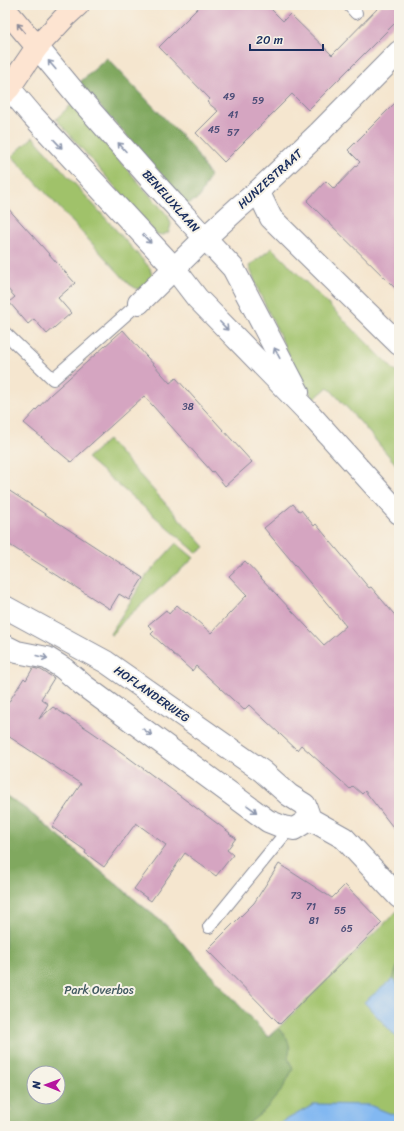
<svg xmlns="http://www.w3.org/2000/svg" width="404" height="1131" font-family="Sriracha,sans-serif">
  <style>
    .green { fill: #a0c26b; stroke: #5e7864; fill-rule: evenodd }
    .forest { fill: #80a85f; stroke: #4e6c5e; fill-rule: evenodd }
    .water { fill: #82b8f1; stroke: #4e74a8 }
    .building { fill: #d5a5c1 }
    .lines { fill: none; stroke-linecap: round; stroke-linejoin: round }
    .lane-casing { stroke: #888a96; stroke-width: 14 }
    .street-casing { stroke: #888a96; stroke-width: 24 }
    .secondary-casing { stroke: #888a96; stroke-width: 24 }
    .lane { stroke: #fff; stroke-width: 12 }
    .street { stroke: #fff; stroke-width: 22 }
    .secondary { stroke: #fde4d1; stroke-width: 22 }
    .oneway { stroke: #8c8a98 }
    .oneway2 { stroke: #8d97ae }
    .labels { text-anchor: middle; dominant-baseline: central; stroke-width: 4; stroke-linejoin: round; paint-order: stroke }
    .number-label { font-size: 10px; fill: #4a4c77 }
    .street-label { font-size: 12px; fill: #1b2f5e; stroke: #f7f3e8 }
    .park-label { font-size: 12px; fill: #435b62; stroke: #f7f3e8 }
  </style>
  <rect width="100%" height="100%" fill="#f7f3e8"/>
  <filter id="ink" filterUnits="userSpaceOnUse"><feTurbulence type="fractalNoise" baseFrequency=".025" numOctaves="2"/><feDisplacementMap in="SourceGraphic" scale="8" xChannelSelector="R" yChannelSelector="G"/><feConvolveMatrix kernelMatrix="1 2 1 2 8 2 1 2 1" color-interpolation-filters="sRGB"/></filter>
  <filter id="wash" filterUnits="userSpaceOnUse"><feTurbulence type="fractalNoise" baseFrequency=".012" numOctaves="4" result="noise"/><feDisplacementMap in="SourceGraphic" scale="16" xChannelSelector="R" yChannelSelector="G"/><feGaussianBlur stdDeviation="0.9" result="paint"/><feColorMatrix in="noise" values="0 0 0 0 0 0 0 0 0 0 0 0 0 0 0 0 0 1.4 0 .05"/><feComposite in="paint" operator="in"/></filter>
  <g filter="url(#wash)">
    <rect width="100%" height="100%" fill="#f5e6cf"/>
    <g class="green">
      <path d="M71 105 168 216 171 224 169 232 163 235 156 234 56 119Z"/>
      <path d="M33 137 150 268 152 276 146 289H137L129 284 12 156Z"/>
      <path d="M272 248 399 375V468L361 423 328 387 314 399 290 357 259 292 249 266Z"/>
      <path d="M108 440 205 547 197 553 87 458Z"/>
      <path d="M176 543 194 558 124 620 112 635 110 634 147 575Z"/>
      <path d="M5 795 27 810 168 927 268 1038 397 911 399 913V1126H5ZM34 1073H58V1097H34Z"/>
    </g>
    <g class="forest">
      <path d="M107 58 193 148 210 176 199 198 188 204 79 83Z"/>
      <path d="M5 795 27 810 168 927 268 1037 278 1028 287 1038 290 1048 288 1058 293 1069 282 1090 263 1112 245 1126H5V1118L13 1110 5 1098ZM34 1073H58V1097H34Z"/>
      <path d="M399 964V986L393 979 397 967Z"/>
    </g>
    <g class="water">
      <path d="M393 979 399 986V1040L364 1002Z"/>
      <path d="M315 1104 369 1105 399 1117V1126H275Z"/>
    </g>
    <g id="blocks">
      <g class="building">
        <path d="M201 5H267L283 21 290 14 332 55 381 5H399V19L308 110 292 94 224 162 196 133 218 111 207 102 210 99 159 47Z"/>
        <path d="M399 99V292L307 201 326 181 334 189 360 162 348 150Z"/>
        <path d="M5 205 75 283 58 298 71 313 47 334 34 319 28 324 9 302 15 297 5 286Z"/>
        <path d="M123 330 170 383 176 378 252 462 225 486 213 471 212 472 144 396 71 462 24 423 51 394Z"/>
        <path d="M5 488 143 578 129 600 119 594 110 609 5 542Z"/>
        <path d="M293 504 299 511 301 510 314 526 316 524 369 588 371 587 399 620V835L365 791 362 794 353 786 350 789 301 745 297 750 249 705 244 710 196 666 192 671 151 634 154 631 148 625 166 610 169 614 177 605 186 613 187 612 211 633 247 595 229 576 245 561 324 645 346 626 264 528Z"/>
        <path d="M33 668 41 670 54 678 41 699 48 704 39 719 53 707 89 730 121 752 230 833 229 834 236 838 227 850 233 855 216 876 185 853 151 901 134 889 166 845 136 823 104 867 85 853 86 851 52 827 81 784 5 734V708L24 678 26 680Z"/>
        <path d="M279 864 332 898 345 885 382 923 280 1024 207 950 254 903Z"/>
      </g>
    </g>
  </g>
  <g filter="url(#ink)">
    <use href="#blocks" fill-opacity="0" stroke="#888a96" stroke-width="1"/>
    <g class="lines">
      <defs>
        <g id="lane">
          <path d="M349 5 356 13"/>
          <path d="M5 333 53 379 139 303"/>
          <path d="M209 927 284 835 287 828"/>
        </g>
        <g id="street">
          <path d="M37 47 81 100 148 176 205 238 233 268 298 392"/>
          <path d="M9 88 32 115 174 268 197 298 308 412 399 513"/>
          <path d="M258 191 271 218 399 344"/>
          <path d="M139 303 205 238 238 208 258 191 319 133 399 52"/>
          <path d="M5 607 106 662 262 771 289 795 305 805 310 819 344 838 399 897"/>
          <path d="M5 646 17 652 47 658 63 668 83 685 268 821 283 827 294 829 310 819"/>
        </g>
        <g id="secondary">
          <path d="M5 9 37 47"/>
          <path d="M5 92 9 88 37 47 65 17 78 5"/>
        </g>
      </defs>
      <use href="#lane" class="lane-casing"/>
      <use href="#street" class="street-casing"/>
      <use href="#secondary" class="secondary-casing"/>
      <use href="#lane" class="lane"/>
      <use href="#street" class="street"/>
      <use href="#secondary" class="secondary"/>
    </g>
    <defs><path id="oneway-shaft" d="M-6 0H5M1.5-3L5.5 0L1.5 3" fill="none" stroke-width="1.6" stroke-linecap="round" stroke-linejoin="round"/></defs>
    <use class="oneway" href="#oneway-shaft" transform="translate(21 28) rotate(-130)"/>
    <g class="oneway2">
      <use href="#oneway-shaft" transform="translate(52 65) rotate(-130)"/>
      <use href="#oneway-shaft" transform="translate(58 144) rotate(47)"/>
      <use href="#oneway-shaft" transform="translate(122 147) rotate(-132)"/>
      <use href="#oneway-shaft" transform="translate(147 239) rotate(47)"/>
      <use href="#oneway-shaft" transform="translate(224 326) rotate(46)"/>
      <use href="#oneway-shaft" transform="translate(277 353) rotate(-118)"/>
      <use href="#oneway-shaft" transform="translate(42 657) rotate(14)"/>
      <use href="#oneway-shaft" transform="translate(147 732) rotate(36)"/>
      <use href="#oneway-shaft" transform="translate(252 809) rotate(36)"/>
    </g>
  </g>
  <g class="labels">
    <g class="number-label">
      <text x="229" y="97">49</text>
      <text x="258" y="101">59</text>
      <text x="233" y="115">41</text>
      <text x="214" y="130">45</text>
      <text x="233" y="133">57</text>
      <text x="188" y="407">38</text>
      <text x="296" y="896">73</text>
      <text x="311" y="907">71</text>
      <text x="340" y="911">55</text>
      <text x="314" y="921">81</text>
      <text x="347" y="929">65</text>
    </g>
    <g class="street-label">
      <text transform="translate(270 179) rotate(-42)">HUNZESTRAAT</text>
      <text transform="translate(171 201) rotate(48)">BENELUXLAAN</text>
      <text transform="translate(152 694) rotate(35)">HOFLANDERWEG</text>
    </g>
    <g class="park-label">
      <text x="99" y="990">Park Overbos</text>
    </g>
  </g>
  <rect width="404" height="1131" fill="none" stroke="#f7f3e8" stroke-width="20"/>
  <g transform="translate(46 1085) rotate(271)"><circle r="19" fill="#f7f3e8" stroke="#9fa5b1"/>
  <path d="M0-3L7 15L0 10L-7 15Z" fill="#b5179e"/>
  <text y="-6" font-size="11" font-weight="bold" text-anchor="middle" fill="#1b2f5e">N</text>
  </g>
  <path d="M250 44v6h73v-6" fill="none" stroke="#1b2f5e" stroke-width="2"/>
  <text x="256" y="44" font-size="12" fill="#1b2f5e" stroke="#f7f3e8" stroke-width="3" paint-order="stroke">20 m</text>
</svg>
